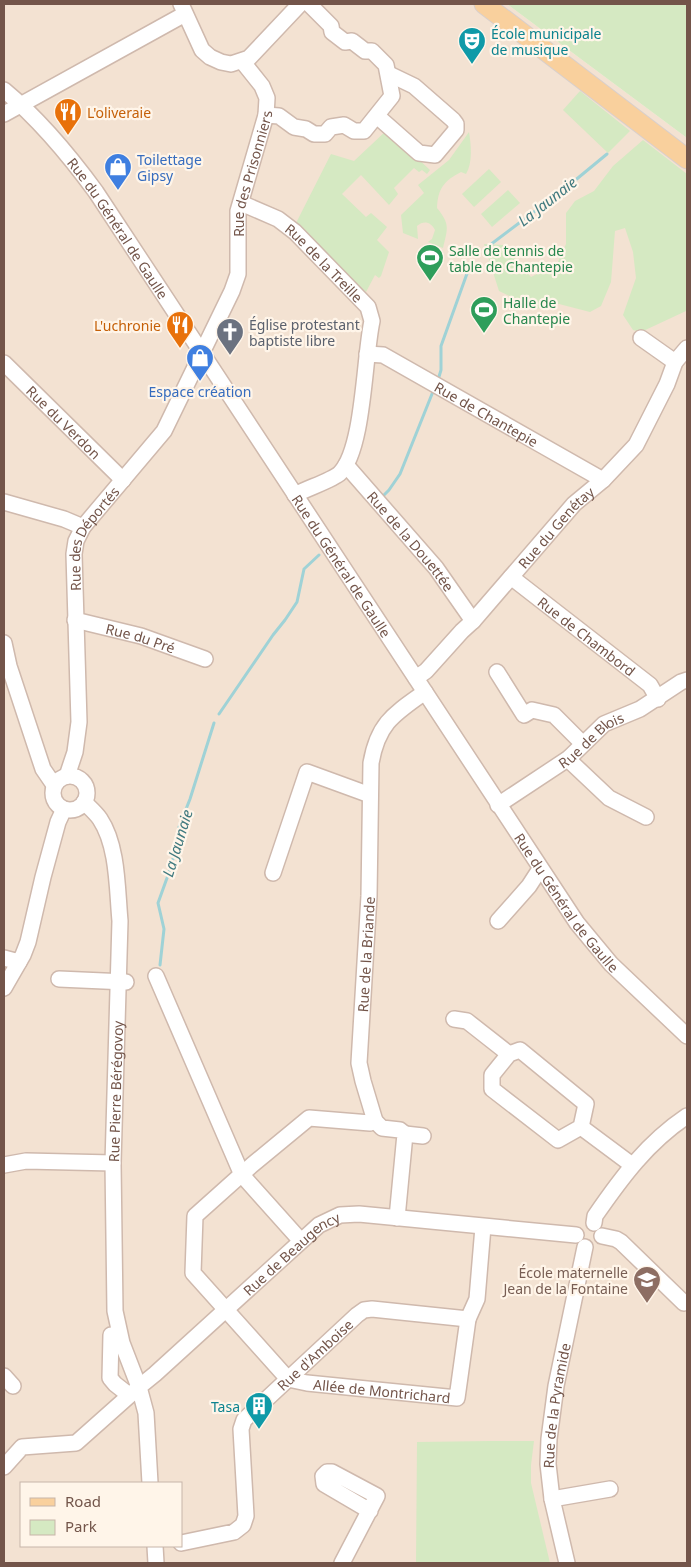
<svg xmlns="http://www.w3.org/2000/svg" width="691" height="1567" font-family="'Noto Sans',sans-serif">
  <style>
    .residential { fill: #f3e2d2; fill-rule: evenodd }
    .green { fill: #d5e9c2 }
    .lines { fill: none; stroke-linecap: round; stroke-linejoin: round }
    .stream { stroke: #9fd2d6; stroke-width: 3 }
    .minor-casing { stroke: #cfb9ad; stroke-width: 18 }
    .major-casing { stroke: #d8cfcc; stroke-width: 21 }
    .minor { stroke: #fff; stroke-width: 15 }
    .major { stroke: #f9d09d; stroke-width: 19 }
    .labels { text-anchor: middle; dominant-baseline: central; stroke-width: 4.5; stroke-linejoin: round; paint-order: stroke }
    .culture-label { font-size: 14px; fill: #0d838f; stroke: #fff5e9; text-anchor: start }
    .food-label { font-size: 14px; fill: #c56008; stroke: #fff5e9; text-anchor: start }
    .shop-label { font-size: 14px; fill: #366cbe; stroke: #fff5e9; text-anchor: start }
    .street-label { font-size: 14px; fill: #73554a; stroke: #fff5e9 }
    .leisure-label { font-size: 14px; fill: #27864d; stroke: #fff5e9; text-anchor: start }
    .worship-label { font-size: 14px; fill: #5b616d; stroke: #fff5e9; text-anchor: start }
    .education-label { font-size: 14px; fill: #785e54; stroke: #fff5e9; text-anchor: end }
    .water-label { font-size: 15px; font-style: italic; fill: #417a7f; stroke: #fff5e9 }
  </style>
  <rect width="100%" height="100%" fill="#fcf0e3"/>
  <path class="residential" d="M4 4H507L687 138V1563H4ZM21 1483H181V1546H21Z"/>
  <g class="green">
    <path d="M507 4H687V138Z"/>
    <path d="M580 91 630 131 608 153 563 110Z"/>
    <path d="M387 130 430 170 427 174 422 170 419 172 414 168 394 188 398 194 389 205 361 175 342 194 366 217 371 213 387 227 377 240 389 252 381 276 379 278 375 275 366 292 295 225 331 154 354 161Z"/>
    <path d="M469 132C471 144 473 163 466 174L461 172C444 181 438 188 437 208 450 224 448 228 443 248L428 242 432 239 435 230C431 222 424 220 417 226L418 239 403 233 401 215 424 193 418 185 449 160Z"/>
    <path d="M643 140 687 174 686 311 641 332 633 330 623 315 636 278 633 252 625 228 615 231 611 282 601 306 590 312 559 304 536 309 499 291 484 244 503 245 531 277 557 264 566 244V213L575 201 594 191 613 166Z"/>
    <path d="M489 169 501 182 474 207 462 194Z"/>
    <path d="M508 190 520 203 492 227 481 214Z"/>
    <path d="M490 1441H534L531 1465V1483L550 1563H416L417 1442Z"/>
  </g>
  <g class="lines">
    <g class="stream">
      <path d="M486 248 567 187 607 154"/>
      <path d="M438 380 441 370V346L469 268"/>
      <path d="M383 496 389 490 400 474 434 389"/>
      <path d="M219 714 273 635 285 620 297 602 304 569 319 555"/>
      <path d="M160 965 164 929 158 903 167 878 181 833 179 827 190 799 214 723"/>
    </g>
    <defs>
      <g id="minor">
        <path d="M181 4 202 50 210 57 221 62 231 64 249 58 300 4"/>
        <path id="s1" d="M4 90C39 119 69 155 96 192L577 923 611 964 687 1036"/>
        <path d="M4 114 185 14"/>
        <path d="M266 115 279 116 294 127 306 129 314 134H325L331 127 344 125 354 131H364L392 96 386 65 372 51H365L352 41 345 42 332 32 331 26 309 4"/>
        <path d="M377 116 419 153 435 155 456 130V124L453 120 414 86 389 74"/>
        <path id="s2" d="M241 203 278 219 295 232 368 307 372 321C364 357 364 449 340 473 333 480 305 489 295 495"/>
        <path d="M641 338 675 362"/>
        <path id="s3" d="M367 354 383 355 603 480"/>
        <path id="s4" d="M4 363 123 480"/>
        <path id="s5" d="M346 465 436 568 473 621"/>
        <path d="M4 502 64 519 83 527"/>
        <path id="s6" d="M511 577 650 685 658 699"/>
        <path id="s7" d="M75 620 141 636 205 659"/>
        <path d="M4 643 9 666 43 769 54 785"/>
        <path d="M497 672 524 715 532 710 554 715 583 744"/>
        <path id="s8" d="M416 678 426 671 462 631 473 621 574 504 603 480 636 445 667 384 675 362 687 348"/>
        <path d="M569 758 573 764 609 798 646 817"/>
        <path id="s9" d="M67 776 75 752 79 722 74 554 76 541 83 527 164 431 232 291 238 274V211L266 115 267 98 262 86 242 61"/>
        <circle cx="70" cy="793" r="17"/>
        <path id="s10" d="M498 805 569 758 604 724 640 709 681 682 687 680"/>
        <path d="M273 873 307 772 370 795"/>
        <path d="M498 921 529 886 540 869"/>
        <path d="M4 958 19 962"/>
        <path d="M156 976 242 1175 301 1241"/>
        <path d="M59 979 126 982"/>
        <path d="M4 988 23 955 28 942 43 877 58 822 64 809"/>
        <path d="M454 1019 467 1021 509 1054"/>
        <path d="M520 1050 586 1104 581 1127 558 1140 492 1089V1075L509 1054Z"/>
        <path id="s11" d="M375 1121 370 1123 309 1118 252 1165 195 1216 193 1273 288 1379 307 1383 457 1398 468 1319"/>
        <path id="s12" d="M375 1121 363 1081 359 1063 369 896 371 763C378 723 394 714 425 692"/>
        <path d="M375 1121 382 1128 400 1130 405 1134 397 1218"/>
        <path d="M581 1127 632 1165"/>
        <path d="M405 1134 423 1136"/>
        <path d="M4 1165 26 1161 113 1163"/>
        <path d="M594 1223 595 1216C622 1177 647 1143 687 1116"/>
        <path d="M602 1236 616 1239 621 1242 684 1303"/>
        <path d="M111 1335 110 1378 115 1384 129 1395"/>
        <path d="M4 1376 13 1386"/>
        <path id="s13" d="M4 1467 22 1447 76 1443 139 1387 122 1343 115 1311 113 1163 120 921C117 889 118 846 100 819 96 813 89 807 84 802"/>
        <path id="s14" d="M150 1483 146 1413 139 1387 155 1374 319 1225 340 1215 359 1214 576 1235"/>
        <path d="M552 1499 610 1489"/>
        <path id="s15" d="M181 1543 234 1532 243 1525 246 1516 241 1429 244 1420 357 1315 364 1310 372 1309 468 1319 477 1299 483 1227"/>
        <path d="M155 1546 156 1563"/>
        <path d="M342 1563 377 1496 332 1472H327L323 1476 324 1484 370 1511"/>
        <path id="s16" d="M567 1563 552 1499 548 1464 549 1439 556 1386 585 1247"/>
      </g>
      <path id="major" d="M484 4 687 159"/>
    </defs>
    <use href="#minor" class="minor-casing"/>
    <use href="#major" class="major-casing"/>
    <use href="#minor" class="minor"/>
    <use href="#major" class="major"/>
  </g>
  <defs>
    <symbol id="theatre-pin" viewBox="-11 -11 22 30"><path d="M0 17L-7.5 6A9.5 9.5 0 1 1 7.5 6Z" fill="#0f9aa8" stroke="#fff5e9"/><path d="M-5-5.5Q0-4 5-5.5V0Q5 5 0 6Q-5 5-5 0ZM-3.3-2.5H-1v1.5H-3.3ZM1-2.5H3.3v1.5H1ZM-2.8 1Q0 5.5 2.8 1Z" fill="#fff"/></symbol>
    <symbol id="restaurant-pin" viewBox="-11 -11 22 30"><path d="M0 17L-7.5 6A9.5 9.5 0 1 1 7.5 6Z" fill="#e8710a" stroke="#fff5e9"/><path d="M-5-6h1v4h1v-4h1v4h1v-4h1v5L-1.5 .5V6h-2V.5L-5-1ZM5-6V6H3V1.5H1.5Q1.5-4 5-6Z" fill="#fff"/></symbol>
    <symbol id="shop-pin" viewBox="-11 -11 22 30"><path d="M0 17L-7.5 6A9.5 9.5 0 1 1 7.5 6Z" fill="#3f7fe0" stroke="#fff5e9"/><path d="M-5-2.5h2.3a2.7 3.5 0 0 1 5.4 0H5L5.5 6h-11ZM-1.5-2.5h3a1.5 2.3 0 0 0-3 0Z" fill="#fff"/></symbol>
    <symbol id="stadium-pin" viewBox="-11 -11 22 30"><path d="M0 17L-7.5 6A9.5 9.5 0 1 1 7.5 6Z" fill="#2e9e5b" stroke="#fff5e9"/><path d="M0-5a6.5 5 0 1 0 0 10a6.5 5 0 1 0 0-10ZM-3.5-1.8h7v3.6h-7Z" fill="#fff"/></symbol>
    <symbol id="church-pin" viewBox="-11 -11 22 30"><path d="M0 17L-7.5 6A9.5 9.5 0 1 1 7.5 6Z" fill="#6b7280" stroke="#fff5e9"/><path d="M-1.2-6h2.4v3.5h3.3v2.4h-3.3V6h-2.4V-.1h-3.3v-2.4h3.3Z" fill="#fff"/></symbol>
    <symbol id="school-pin" viewBox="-11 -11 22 30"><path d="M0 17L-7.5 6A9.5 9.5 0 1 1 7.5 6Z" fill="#8d6e63" stroke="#fff5e9"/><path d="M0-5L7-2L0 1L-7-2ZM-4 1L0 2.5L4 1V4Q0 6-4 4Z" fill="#fff"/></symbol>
    <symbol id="building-pin" viewBox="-11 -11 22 30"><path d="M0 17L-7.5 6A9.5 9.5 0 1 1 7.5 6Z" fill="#0f9aa8" stroke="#fff5e9"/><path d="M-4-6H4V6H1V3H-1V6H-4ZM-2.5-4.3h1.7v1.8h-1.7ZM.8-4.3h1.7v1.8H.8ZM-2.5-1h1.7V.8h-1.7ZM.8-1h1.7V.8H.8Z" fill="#fff"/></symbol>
  </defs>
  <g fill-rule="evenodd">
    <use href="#theatre-pin" x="456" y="25" width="32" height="43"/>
    <use href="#restaurant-pin" x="52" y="96" width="32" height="43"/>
    <use href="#shop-pin" x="102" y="151" width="32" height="43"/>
    <use href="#stadium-pin" x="414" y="242" width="32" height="43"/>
    <use href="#stadium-pin" x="468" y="294" width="32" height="43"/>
    <use href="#restaurant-pin" x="164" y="309" width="32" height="43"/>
    <use href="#church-pin" x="214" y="316" width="32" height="43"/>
    <use href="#shop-pin" x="184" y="342" width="32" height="43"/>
    <use href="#school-pin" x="631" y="1264" width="32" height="43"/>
    <use href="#building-pin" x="243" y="1390" width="32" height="43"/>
  </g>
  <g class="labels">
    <g class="culture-label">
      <text x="491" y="33">École municipale<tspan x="491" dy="16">de musique</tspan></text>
      <text x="240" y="1406" text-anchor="end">Tasa</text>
    </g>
    <g class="food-label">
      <text x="87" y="112">L'oliveraie</text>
      <text x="161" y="325" text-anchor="end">L'uchronie</text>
    </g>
    <g class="shop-label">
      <text x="137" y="159">Toilettage<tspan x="137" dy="16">Gipsy</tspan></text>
      <text x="200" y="391" text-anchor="middle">Espace création</text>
    </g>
    <g class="street-label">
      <text stroke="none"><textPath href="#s9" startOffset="654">Rue des Prisonniers</textPath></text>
      <text stroke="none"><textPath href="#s1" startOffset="180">Rue du Général de Gaulle</textPath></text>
      <text stroke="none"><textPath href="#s2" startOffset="104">Rue de la Treille</textPath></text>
      <text stroke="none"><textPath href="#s3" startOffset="135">Rue de Chantepie</textPath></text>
      <text stroke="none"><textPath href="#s4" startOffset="84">Rue du Verdon</textPath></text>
      <text stroke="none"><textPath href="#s8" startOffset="206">Rue du Genétay</textPath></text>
      <text stroke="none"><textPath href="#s9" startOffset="245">Rue des Déportés</textPath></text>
      <text stroke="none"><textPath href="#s5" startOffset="100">Rue de la Douettée</textPath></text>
      <text stroke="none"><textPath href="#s1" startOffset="585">Rue du Général de Gaulle</textPath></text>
      <text stroke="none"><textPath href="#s6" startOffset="96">Rue de Chambord</textPath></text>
      <text stroke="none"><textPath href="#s7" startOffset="68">Rue du Pré</textPath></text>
      <text stroke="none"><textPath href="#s10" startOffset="114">Rue de Blois</textPath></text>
      <text stroke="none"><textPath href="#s1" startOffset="990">Rue du Général de Gaulle</textPath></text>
      <text stroke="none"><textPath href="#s12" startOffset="169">Rue de la Briande</textPath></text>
      <text stroke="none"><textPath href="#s13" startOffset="465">Rue Pierre Bérégovoy</textPath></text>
      <text stroke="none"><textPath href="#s14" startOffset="300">Rue de Beaugency</textPath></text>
      <text stroke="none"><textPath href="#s15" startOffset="268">Rue d'Amboise</textPath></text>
      <text stroke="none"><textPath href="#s11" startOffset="511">Allée de Montrichard</textPath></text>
      <text stroke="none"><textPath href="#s16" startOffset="160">Rue de la Pyramide</textPath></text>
    </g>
    <g class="leisure-label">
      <text x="449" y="250">Salle de tennis de<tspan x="449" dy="16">table de Chantepie</tspan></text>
      <text x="503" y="302">Halle de<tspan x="503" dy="16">Chantepie</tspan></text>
    </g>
    <g class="worship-label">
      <text x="249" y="324">Église protestant<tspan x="249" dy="16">baptiste libre</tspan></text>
    </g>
    <g class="education-label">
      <text x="628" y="1272">École maternelle<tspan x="628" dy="16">Jean de la Fontaine</tspan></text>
    </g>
    <g class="water-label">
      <text transform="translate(547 201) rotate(-38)">La Jaunaie</text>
      <text transform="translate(177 843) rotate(-73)">La Jaunaie</text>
    </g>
  </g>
  <rect width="691" height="1567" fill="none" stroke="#73554a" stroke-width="10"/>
  <rect x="20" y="1482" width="162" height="65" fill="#fff5e9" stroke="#c7b5a9"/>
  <rect x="30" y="1498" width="25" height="8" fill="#f9d09d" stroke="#c7b5a9"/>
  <text x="65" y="1507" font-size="15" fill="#73554a">Road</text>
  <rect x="30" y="1520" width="25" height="15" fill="#d5e9c2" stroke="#c7b5a9"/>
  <text x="65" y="1532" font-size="15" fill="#73554a">Park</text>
</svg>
